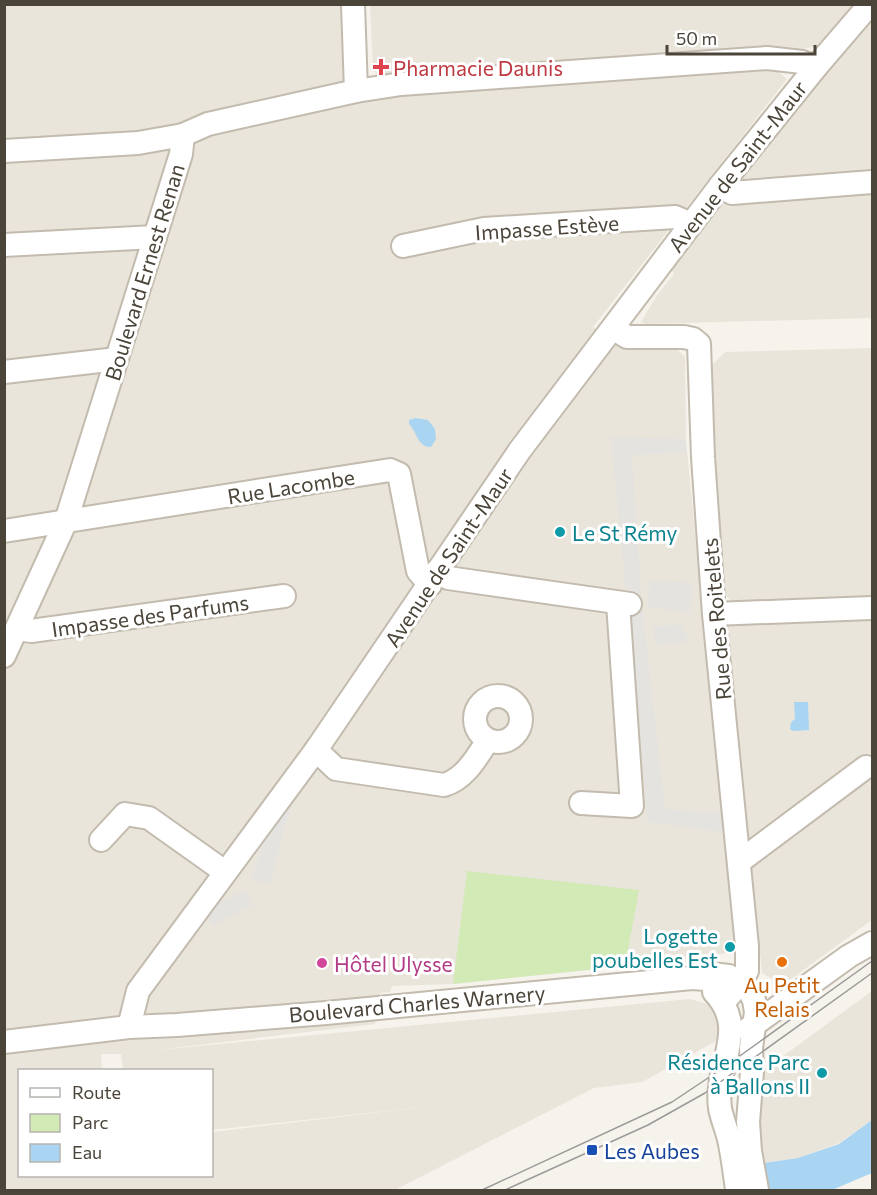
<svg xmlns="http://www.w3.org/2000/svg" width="877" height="1195" font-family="Commissioner,sans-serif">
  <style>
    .residential { fill: #eae5da; fill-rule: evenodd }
    .green { fill: #d2eab5 }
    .parking { fill: #e5e3e0 }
    .water { fill: #a9d4f2 }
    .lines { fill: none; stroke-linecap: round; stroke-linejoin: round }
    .street-casing { stroke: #c2bbae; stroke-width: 26 }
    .street { stroke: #fff; stroke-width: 22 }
    .tram { stroke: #9a9a9a; stroke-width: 1.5 }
    .health-dot { fill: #e0444e; stroke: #fff; stroke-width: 2 }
    .culture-dot { fill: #0f9aa8; stroke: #fff; stroke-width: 2 }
    .food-dot { fill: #e8710a; stroke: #fff; stroke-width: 2 }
    .hotel-dot { fill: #d1479c; stroke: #fff; stroke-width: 2 }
    .transit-dot { fill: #1a4fb4; stroke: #fff; stroke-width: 2 }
    .labels { text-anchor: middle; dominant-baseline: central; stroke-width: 6; stroke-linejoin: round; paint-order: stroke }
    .health-label { font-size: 21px; fill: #be3a42; stroke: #fff; text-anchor: start }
    .street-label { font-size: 21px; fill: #4b4439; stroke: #fff }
    .culture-label { font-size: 21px; fill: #0d838f; stroke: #fff; text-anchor: end }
    .hotel-label { font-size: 21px; fill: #b23c85; stroke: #fff; text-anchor: start }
    .food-label { font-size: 21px; fill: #c56008; stroke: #fff }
    .transit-label { font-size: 21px; fill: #164399; stroke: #fff; text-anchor: start }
  </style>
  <rect width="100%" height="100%" fill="#f6f3ec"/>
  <g class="residential">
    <path d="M5 5H345L353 96 776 70 787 79 593 327 627 348 675 347 685 357 686 440 724 832 737 948 723 954 636 965 453 984 392 986 390 992 380 993 375 1024 156 1050 690 999 715 1006 720 1022 716 1041 642 1082 594 1088 395 1190H5ZM101 1054H121L123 1070H212V1130L424 1107 212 1132V1176H20V1070H102Z"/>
    <path d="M370 5H853L817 46 804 49 447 75 380 79 373 69Z"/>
    <path d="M872 18V318L646 324 641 322 657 295 674 274 671 268 743 174Z"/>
    <path d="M872 348V597L735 604 725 595 708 369 725 352Z"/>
    <path d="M872 618V920L783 985 762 973 728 624Z"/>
    <path d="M872 991V1120L839 1143 798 1158 764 1163 759 1125 764 1070Z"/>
  </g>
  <path class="green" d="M467 871 639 890 625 966 453 984Z"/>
  <g class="parking">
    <path d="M611 437 685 439 686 453 632 455 642 606 665 809 722 813 724 832 647 822 630 604 626 592Z"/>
    <path d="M650 580 693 583 690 612 647 607Z"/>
    <path d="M682 625 688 640 683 643 655 645 653 626Z"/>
    <path d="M299 788 284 829 271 884 251 880 268 828Z"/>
    <path d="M245 890 253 905 212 926 205 910Z"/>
  </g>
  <g class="water">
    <path d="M415 418 428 420 435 429 436 439 431 447C418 448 417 432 409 424V420Z"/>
    <path d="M794 702H808L809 730 793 731 790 729 791 722 795 719Z"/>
    <path d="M872 1120V1173L832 1190H769L764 1163 798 1158 839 1144Z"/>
  </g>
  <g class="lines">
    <defs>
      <g id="street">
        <path d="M356 91 401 84 767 58 802 62 816 67"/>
        <path d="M4 151 138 143 183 135"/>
        <path d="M720 186 732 193 872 182"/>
        <path d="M4 245 155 237"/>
        <path d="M403 246 484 229 675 217 691 224"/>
        <path d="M613 328 627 337H684L693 339 699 344 703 457 714 614 747 946V971L740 983 724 1002"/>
        <path d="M4 372 117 359"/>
        <path d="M4 531 390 470 399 474 418 571 430 585"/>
        <path d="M437 571 448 578 630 604"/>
        <path d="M714 614 872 608"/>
        <path d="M17 629 31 631 284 596"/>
        <path d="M4 656 66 521 181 154 183 135 208 124 356 91 353 4"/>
        <circle cx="498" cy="719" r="23"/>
        <path d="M316 750 336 769 444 785C465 779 477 757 488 740"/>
        <path d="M581 803 632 806 618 603"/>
        <path d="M101 840 125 814 149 818 225 872"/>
        <path d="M739 862 866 767"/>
        <path d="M714 992C750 1030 714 1064 720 1108 722 1120 728 1132 730 1144 733 1159 735 1175 737 1190"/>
        <path d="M129 1027 138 991 316 750 520 450 720 186 816 67 870 4"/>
        <path d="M748 1029 849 956 872 943"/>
        <path d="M4 1042 129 1027 177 1025 326 1013 692 978 706 979 711 974 729 976 740 983 750 992 754 1000 756 1012 751 1048 752 1071 748 1122 750 1151 757 1190"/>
      </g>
    </defs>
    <use href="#street" class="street-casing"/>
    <use href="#street" class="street"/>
    <g class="tram">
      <path d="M482 1190 672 1102 723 1068 872 961"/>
      <path d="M505 1190 648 1125 705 1093 872 973"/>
    </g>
  </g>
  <path class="health-dot" d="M378 58h6v6h6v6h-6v6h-6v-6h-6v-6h6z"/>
  <g class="culture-dot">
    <circle cx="560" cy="532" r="6"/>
    <circle cx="730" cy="947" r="6"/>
    <circle cx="822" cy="1073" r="6"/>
  </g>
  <circle class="food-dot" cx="782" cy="962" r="6"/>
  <circle class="hotel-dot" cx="322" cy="963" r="6"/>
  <rect class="transit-dot" x="586" y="1144" width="12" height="12" rx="3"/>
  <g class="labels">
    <g class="health-label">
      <text x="393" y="67">Pharmacie Daunis</text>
    </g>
    <g class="street-label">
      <text transform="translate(737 166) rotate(-52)">Avenue de Saint-Maur</text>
      <text transform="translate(547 227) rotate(-4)">Impasse Estève</text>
      <text transform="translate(144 272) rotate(-73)">Boulevard Ernest Renan</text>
      <text transform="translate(291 486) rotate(-9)">Rue Lacombe</text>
      <text transform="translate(448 557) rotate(-56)">Avenue de Saint-Maur</text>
      <text transform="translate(150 615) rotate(-8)">Impasse des Parfums</text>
      <text transform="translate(716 619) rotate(-95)">Rue des Roitelets</text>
      <text transform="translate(417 1003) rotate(-5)">Boulevard Charles Warnery</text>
    </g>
    <g class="culture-label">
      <text x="572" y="532" text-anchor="start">Le St Rémy</text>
      <text x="718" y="935">Logette<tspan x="718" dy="24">poubelles Est</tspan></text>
      <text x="810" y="1061">Résidence Parc<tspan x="810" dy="24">à Ballons II</tspan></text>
    </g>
    <g class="hotel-label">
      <text x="334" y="963">Hôtel Ulysse</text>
    </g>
    <g class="food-label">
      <text x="782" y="984">Au Petit<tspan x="782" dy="24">Relais</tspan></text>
    </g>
    <g class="transit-label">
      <text x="604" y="1150">Les Aubes</text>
    </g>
  </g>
  <rect width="877" height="1195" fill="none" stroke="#4b4439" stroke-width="12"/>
  <rect x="18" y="1069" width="195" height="108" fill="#ffffff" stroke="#b7b4b0" stroke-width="1.5"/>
  <rect x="30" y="1088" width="30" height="9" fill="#ffffff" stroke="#b7b4b0" stroke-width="1.5"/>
  <text x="72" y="1099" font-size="18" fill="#4b4439">Route</text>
  <rect x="30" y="1114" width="30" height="18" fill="#d2eab5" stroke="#b7b4b0" stroke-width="1.5"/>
  <text x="72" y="1129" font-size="18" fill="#4b4439">Parc</text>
  <rect x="30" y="1144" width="30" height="18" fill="#a9d4f2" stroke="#b7b4b0" stroke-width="1.5"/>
  <text x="72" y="1159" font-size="18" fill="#4b4439">Eau</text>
  <path d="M667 45v9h148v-9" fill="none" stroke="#4b4439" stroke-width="3"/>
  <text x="676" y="45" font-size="18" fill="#4b4439" stroke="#ffffff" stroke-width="4.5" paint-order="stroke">50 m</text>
</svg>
